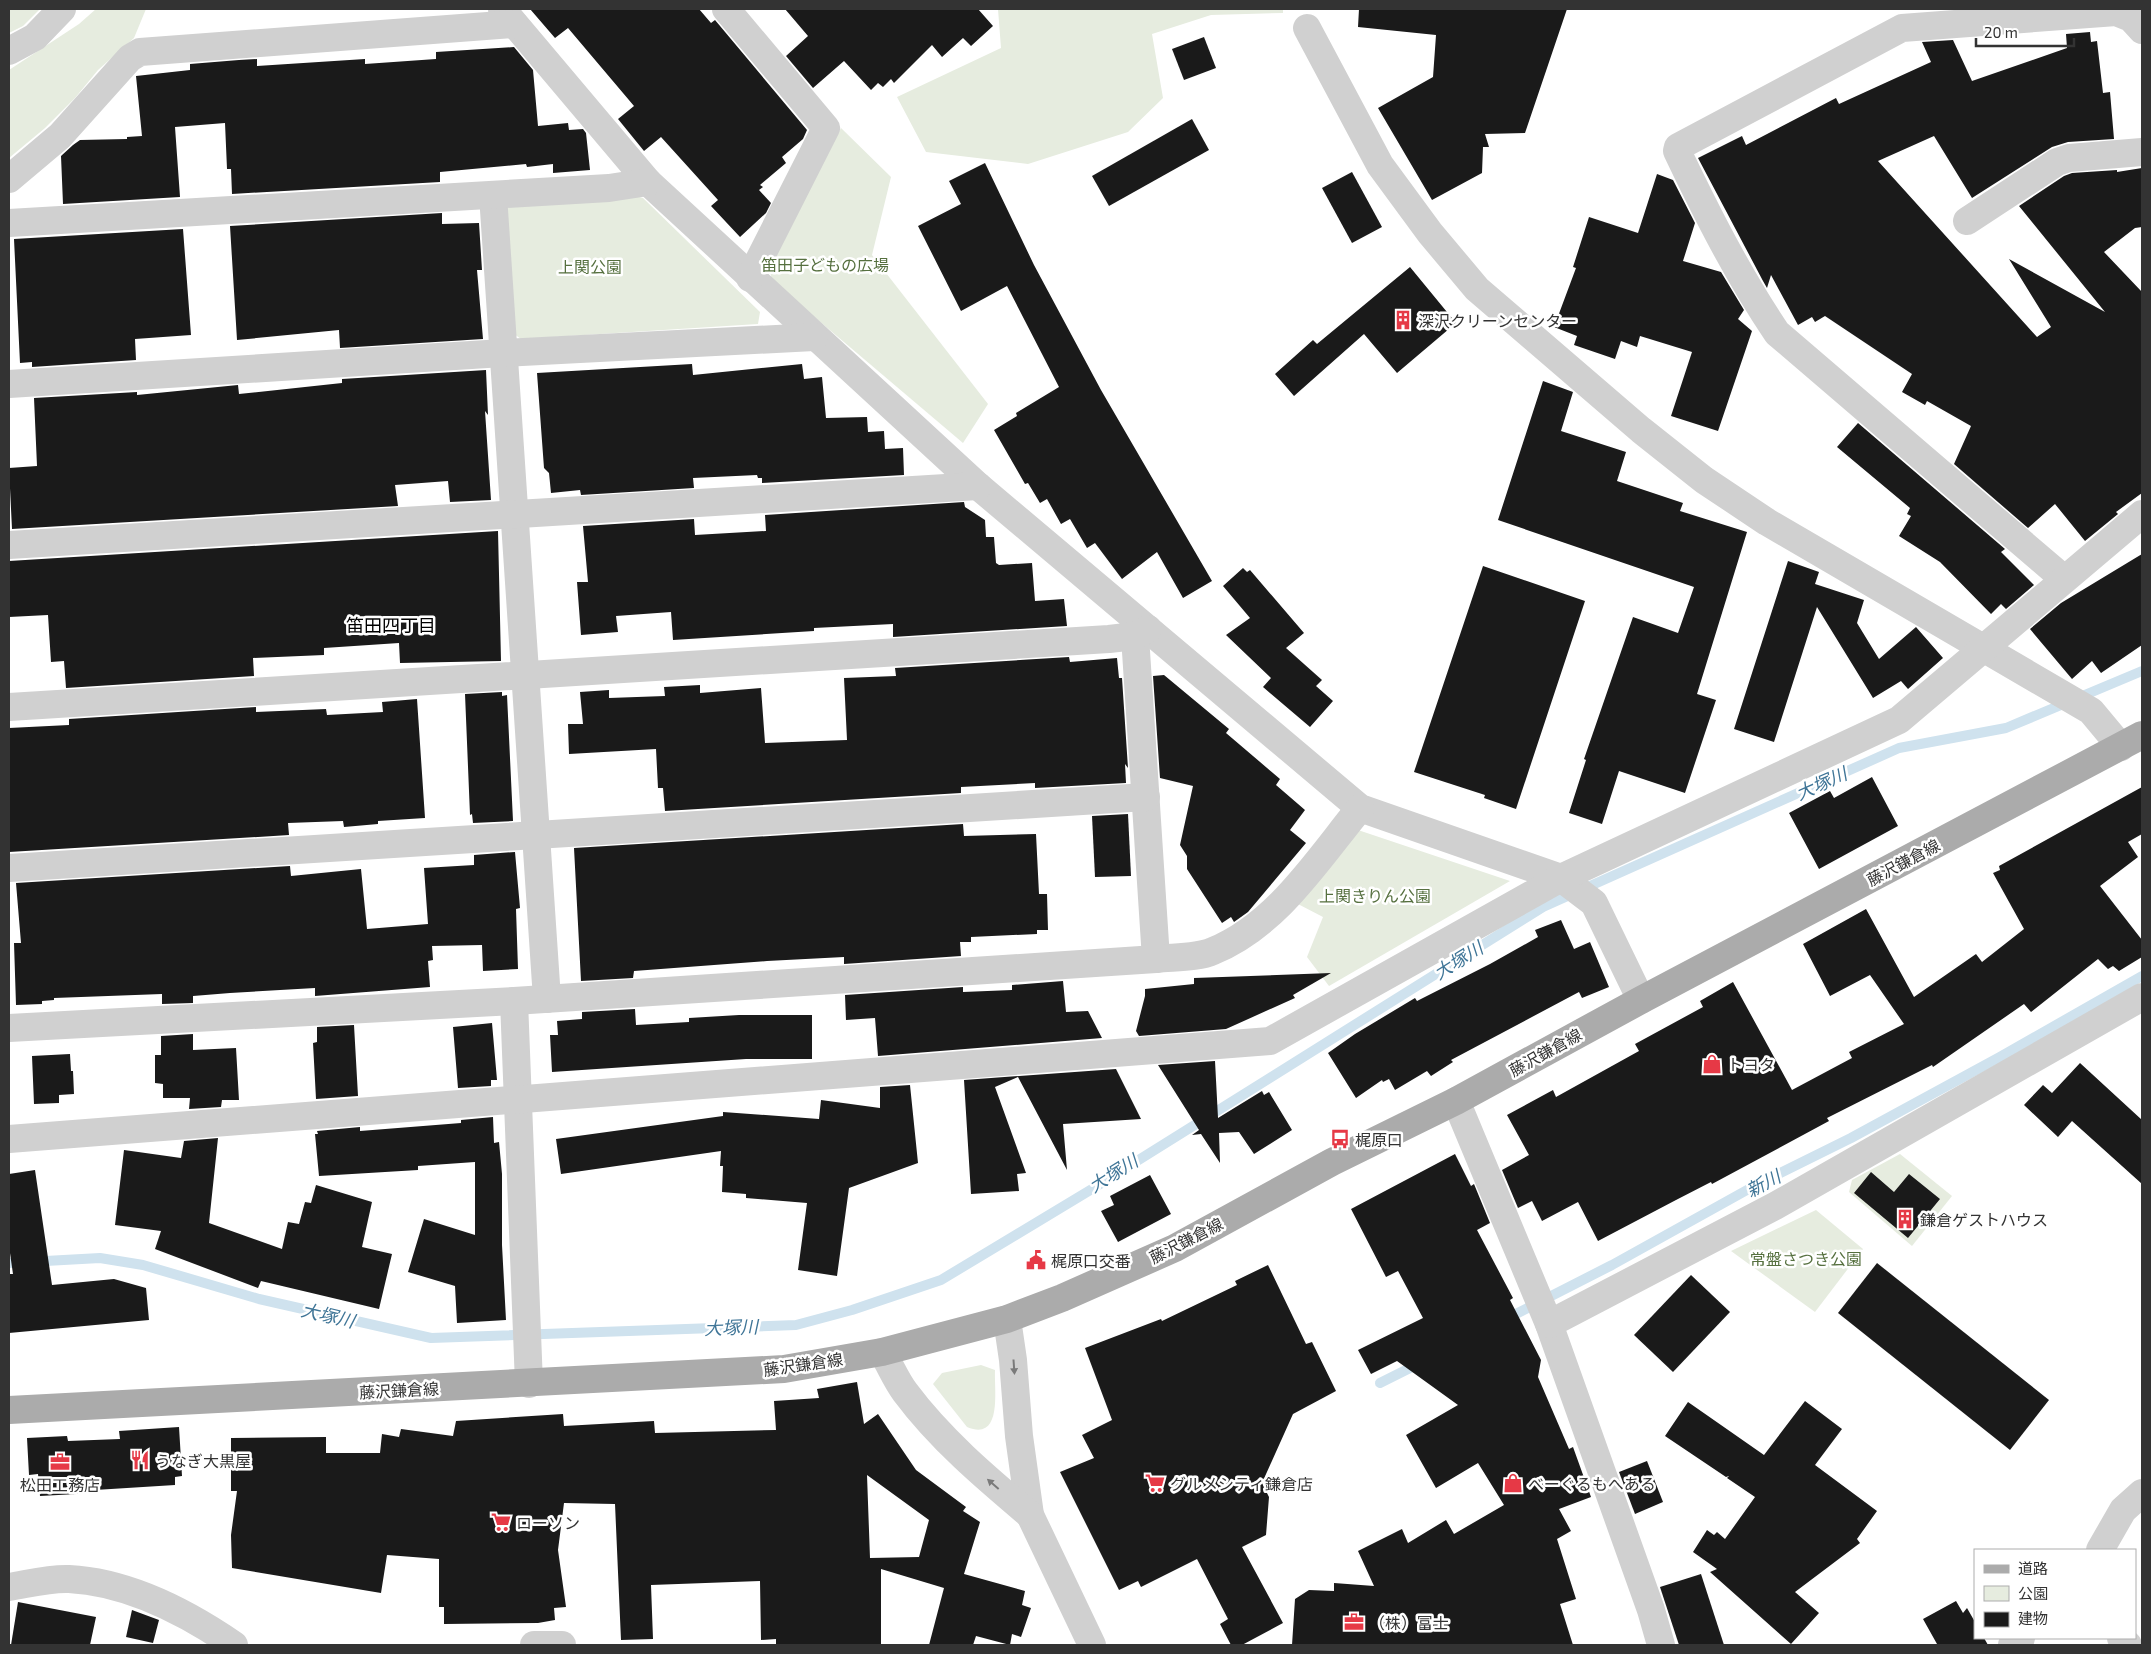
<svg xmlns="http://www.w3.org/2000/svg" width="2151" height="1654" font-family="'Exo 2','Noto Sans JP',sans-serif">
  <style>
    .green { fill: #e6ecdf }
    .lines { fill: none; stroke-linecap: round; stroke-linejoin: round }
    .stream { stroke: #cfe2ee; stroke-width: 10 }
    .building { fill: #1a1a1a; fill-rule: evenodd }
    .minor { stroke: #d0d0d0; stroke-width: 28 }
    .major { stroke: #ababab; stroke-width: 28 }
    .oneway { fill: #7a7a7a }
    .labels { text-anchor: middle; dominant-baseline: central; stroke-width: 5; stroke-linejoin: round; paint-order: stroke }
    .park-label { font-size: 16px; fill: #56703f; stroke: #fff }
    .poi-label { font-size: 16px; fill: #333; stroke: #fff; text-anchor: start }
    .street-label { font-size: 16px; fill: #333; stroke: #fff }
    .neighbourhood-label { font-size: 18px; fill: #000; stroke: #fff }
    .water-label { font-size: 18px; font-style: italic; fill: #3f7597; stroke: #fff }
  </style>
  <rect width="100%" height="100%" fill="#fff"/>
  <g class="green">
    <path d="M9 9H40L23 26 9 33Z"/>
    <path d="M96 9H146L134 38 98 70 75 98 45 128 9 158V70L79 24Z"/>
    <path d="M998 9H1283V13L1211 15 1152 34 1163 98 1128 132 1028 164 926 152 897 97 1001 48Z"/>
    <path d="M841 128 891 177 872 255 988 404 963 443 772 281 769 266Z"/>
    <path d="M632 195 643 198 760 312 758 324 521 339 510 331 502 211 512 202Z"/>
    <path d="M1358 830 1510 881 1329 986 1307 957 1323 917 1296 903Z"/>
    <path d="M1900 1154 1952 1196 1912 1246 1849 1192 1852 1180Z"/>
    <path d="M1816 1210 1863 1249 1815 1312 1731 1251Z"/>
    <path d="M981 1365 995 1370C994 1390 1003 1442 967 1427L933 1384 942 1373Z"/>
  </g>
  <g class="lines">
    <g class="stream">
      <path d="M9 1263 100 1258 143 1265 259 1299 431 1338 796 1325 852 1310 941 1280 1097 1186 1543 907 1899 748 2006 728 2142 671"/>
      <path d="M1506 1319 1612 1265 1756 1185 1851 1138 2000 1057 2142 976"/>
      <path d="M1380 1383 1420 1363"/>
    </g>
  </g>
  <g class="building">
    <path d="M530 9H699L711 23 715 20 807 130 803 139 782 157 786 163 760 185 763 187 759 190 771 203 766 213 740 237 711 206 718 200 661 137 644 151 618 119 634 106 568 28 555 38Z"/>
    <path d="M785 9H978L993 26 971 46 963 38 942 57 932 45 894 83 891 79 883 87 878 83 871 90 844 61 813 88 786 56 808 36Z"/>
    <path d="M1359 9H1567L1525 133 1485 134 1489 147H1483L1482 173 1432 200 1378 108 1433 77 1436 35 1358 27Z"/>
    <path d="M2090 32 2091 42 2097 41 2103 93 2110 92 2114 139 2068 142 2052 147 1972 198 1934 136 1878 161 2037 337 2051 327 2009 259 2105 312 2019 206 2064 176 2072 173 2117 170V172L2142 168V227L2135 228 2104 252 2142 292V493L2116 512 2118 514 2085 541 2055 504 2028 528 1954 464 1971 426 1927 401 1925 405 1902 392 1912 374 1825 316 1815 322 1812 317 1798 325 1771 275 1767 288 1763 281 1698 158 1742 136 1746 145 1836 98 1839 104 1931 62 1922 42 1953 40 1972 81 2067 48 2066 34Z"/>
    <path d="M1204 37 1216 68 1184 80 1172 49Z"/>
    <path d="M514 47 533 70 538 126 568 123 569 130 583 129 586 133 590 170 553 173V164L527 167 526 164 440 172V182L232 194 231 169H227L225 123 175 127 180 197 63 204 61 156 73 145 80 140 127 139V137L142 136 136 76 190 70V64L239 60 257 59V66L365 59V64L436 59V52Z"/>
    <path d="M1192 119 1209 150 1109 206 1092 176Z"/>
    <path d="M985 163 1034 265 1101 390 1212 581 1183 598 1157 552 1122 579 1095 543 1087 548 1070 519 1061 524 1047 499 1040 503 1028 483 1025 484 994 430 1017 416 1016 413 1059 387 1007 286 961 311 918 226 961 204 949 181Z"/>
    <path d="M1352 172 1382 227 1352 243 1322 188Z"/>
    <path d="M1657 174 1673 180 1695 223 1683 261 1721 272 1744 310 1738 319 1752 331 1718 431 1671 416 1692 352 1640 336 1637 347 1621 341 1615 359 1574 345 1577 336 1554 327 1576 268 1573 267 1589 217 1638 233Z"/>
    <path d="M442 213V224L479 223 482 270H477L483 339 340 348 339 330 237 340 230 226Z"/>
    <path d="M183 229 191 335 135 339 136 360 32 367V362L20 363 14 239Z"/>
    <path d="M1410 267 1456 323 1397 373 1364 334 1294 396 1275 374 1313 340 1317 344Z"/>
    <path d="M692 364 693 375 802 364 804 379 822 377 826 418 867 417 868 432 884 431 885 449 903 448 904 475 762 483V478H758L757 475 693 478 694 488 581 495 580 490 551 493 549 473 544 468 537 373Z"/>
    <path d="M486 370 488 415 485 411 491 500 450 502 448 481 395 485 398 506 12 529 9 468 37 466 34 398 137 392V395L238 385 239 394 342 383V379Z"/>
    <path d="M1543 381 1573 392 1561 431 1626 452 1617 481 1683 503 1680 511 1747 532 1697 694 1716 700 1685 793 1619 771 1602 824 1569 813 1586 760 1584 759 1633 617 1678 633 1694 587 1498 520Z"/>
    <path d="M1858 423 2005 549 2001 552 2034 585 2006 609 2001 604 1991 614 1940 562 1899 536 1911 516 1907 514 1910 508 1837 447Z"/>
    <path d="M964 502 965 507 985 520 986 537H994L996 563 999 565 1032 563 1035 601 1064 599 1067 626 893 637V624L814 628V631L673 640 671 612 616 616 618 632 581 635 577 582H588L583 526 694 519 695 535 766 531 765 515Z"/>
    <path d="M498 531 501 661 400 663 399 643 324 648V655L253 658 254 676 66 688 64 661 51 662 48 615 9 617V561Z"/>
    <path d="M2142 554V645L2101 673 2092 661 2072 679 2030 629 2061 603Z"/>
    <path d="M1788 561 1819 572 1815 584 1864 600 1857 623 1879 659 1916 627 1943 658 1908 689 1901 681 1873 698 1817 607 1774 742 1734 729Z"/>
    <path d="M1483 566 1585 601 1516 809 1484 798 1485 795 1414 772Z"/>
    <path d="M1243 568 1247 572 1250 570 1304 633 1286 648 1322 680 1316 686 1333 701 1310 727 1263 687 1271 678 1226 635 1250 618 1223 586Z"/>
    <path d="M1069 657 1070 662 1117 658 1119 678H1122L1128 768 1125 764 1126 783 1035 788V783L961 787V793L665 811 663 788H658L656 749 569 754 568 724H583L580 692 609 690V698L665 696 664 687 700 685V693L761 688 765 743 847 740 844 678 896 676 895 668Z"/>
    <path d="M1164 675 1229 729 1226 733 1280 779 1276 785 1305 810 1290 830 1306 843 1248 912 1234 922 1231 917 1222 923 1187 869V856L1180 845 1193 786 1160 778 1153 676Z"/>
    <path d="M502 692V696L507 695 513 821 473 823 472 814 470 815 465 694Z"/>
    <path d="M417 699 425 818 378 821V824L344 827 343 821 288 823 289 835 9 852V728L69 725V719L256 707V712L326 709 327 715 383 712 382 702Z"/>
    <path d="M1872 777 1898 826 1819 869 1789 813 1830 791 1834 798Z"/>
    <path d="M2142 787V834L2128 842 2138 857 2100 886 2142 940V957L2119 971 2113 966 2108 969 2098 959 2031 1012 2024 1004 1933 1067 1932 1065 1827 1118 1829 1121 1712 1184 1711 1182 1676 1200 1598 1241 1578 1202 1542 1221 1532 1201 1518 1208 1502 1170 1529 1155 1507 1115 1553 1090 1556 1097 1639 1051 1635 1044 1703 1007 1700 1001 1733 982 1792 1090 1852 1058 1849 1052 1904 1024 1870 975 1830 996 1803 944 1866 909 1914 997 1976 954 1982 962 2024 929 1993 873 2000 870 1999 866Z"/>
    <path d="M1128 814 1131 876 1095 877 1092 816Z"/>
    <path d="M963 824 964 836 1036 834 1039 894H1047L1048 930H1037V934L971 937V942H960L961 956 844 964V957L767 961 634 971 633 978 581 981 574 848Z"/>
    <path d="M515 852 520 908 516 909 518 969 483 971 482 945 432 946 433 960 428 961 430 987 315 996V988L230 993 193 996V1003L162 1004V994L54 998V1000L42 1001V1004L16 1005 14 943H21L16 883 290 866 291 876 361 869 367 929 428 924 424 868 474 865V855Z"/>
    <path d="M1561 920 1574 949 1590 942 1609 987 1582 998 1579 992 1451 1060 1453 1062 1431 1076 1427 1071 1395 1090 1389 1079 1383 1082 1382 1080 1356 1098 1328 1053 1355 1034 1415 998 1417 1001 1490 964 1538 937 1535 930Z"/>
    <path d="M1331 973 1293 995 1295 998 1226 1029 1139 1036 1136 1031 1145 996V989L1194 984V978Z"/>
    <path d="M1063 981 1066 1012 1088 1011 1102 1038 878 1056 875 1018 846 1020 845 995 963 987V992L1012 990V985Z"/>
    <path d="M635 1009 636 1025 689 1022V1018L739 1015H812V1059H746L552 1072 550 1035H558L557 1021 582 1019V1012Z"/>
    <path d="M492 1023 497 1080H491V1086L458 1088 453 1027Z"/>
    <path d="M354 1025 358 1096 316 1099 313 1043 317 1042V1027Z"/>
    <path d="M193 1034V1050L236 1048 239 1100H222L221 1107 189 1109 190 1098H163V1084L155 1083V1055H161V1036Z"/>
    <path d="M70 1054 71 1071H73L74 1094 59 1095V1103L34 1104 32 1056Z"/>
    <path d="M1215 1061 1218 1118 1262 1091 1264 1095 1269 1092 1292 1130 1254 1154 1239 1132 1219 1133 1220 1163 1201 1134 1192 1135 1199 1130 1158 1065Z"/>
    <path d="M2080 1063 2142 1120V1184L2072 1121 2058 1137 2024 1105 2043 1085 2052 1093Z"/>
    <path d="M1116 1069 1141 1119 1063 1124 1067 1170 1018 1077 995 1087 1026 1173 1017 1174 1019 1191 971 1194 964 1080Z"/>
    <path d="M910 1085 918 1163 849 1188 837 1276 798 1270 807 1203 746 1198V1194L722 1192 723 1166H720L721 1151 561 1174 556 1139 723 1116V1112L819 1119 821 1100 880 1108V1087Z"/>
    <path d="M493 1117 494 1143 499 1142 502 1174V1245L506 1320 457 1323 455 1286 408 1272 424 1219 475 1235V1162L418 1166V1170L319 1176 315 1134H318L317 1131 360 1127V1131L461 1123V1120Z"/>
    <path d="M218 1138 209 1223 282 1249 288 1222 299 1224 305 1202 311 1203 316 1185 372 1202 362 1247 392 1254 379 1309 261 1281 258 1288 155 1249 161 1231 115 1225 124 1150 181 1158 184 1141Z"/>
    <path d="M1455 1154 1471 1186 1474 1184 1490 1223 1477 1230 1513 1298 1510 1300 1541 1360 1538 1377 1569 1449 1573 1447 1591 1497 1559 1509 1571 1531 1557 1539 1576 1599 1560 1604 1573 1645H1292L1295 1599 1309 1590 1334 1591V1583L1374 1586 1358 1551 1402 1529 1408 1543 1446 1520 1454 1534 1504 1505 1478 1463 1436 1488 1406 1435 1458 1405 1397 1361 1371 1374 1358 1350 1423 1318 1398 1271 1386 1277 1351 1209Z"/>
    <path d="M35 1170 52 1285 114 1279 146 1288 149 1320 9 1333V1274H13L9 1246V1174Z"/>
    <path d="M1871 1172 1894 1192 1909 1174 1940 1199 1908 1238 1854 1193Z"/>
    <path d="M1150 1175 1171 1214 1118 1242 1101 1211 1114 1205 1110 1196Z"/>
    <path d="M1877 1263 2049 1400 2010 1450 1838 1313Z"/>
    <path d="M1268 1265 1306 1344 1312 1342 1336 1391 1293 1414 1262 1483 1269 1497 1266 1535 1242 1547 1283 1623 1242 1645H1231L1220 1624 1228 1619 1197 1559 1141 1587 1138 1581 1119 1590 1060 1472 1094 1458 1082 1435 1112 1420 1085 1348 1161 1319 1162 1321 1237 1285 1235 1281Z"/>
    <path d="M1691 1275 1730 1312 1673 1372 1634 1335Z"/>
    <path d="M857 1382 864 1424 878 1414 916 1470 966 1507 963 1511 980 1522 964 1574 1025 1591 1022 1605 1031 1608 1021 1637 1012 1634 1010 1645 976 1636 973 1645H929L944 1588 881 1569V1645H776V1639L761 1640 760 1581 651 1585 653 1639 621 1640 615 1504 564 1503 558 1550 566 1607 554 1608 555 1620 538 1623 444 1624V1607H439V1559L387 1555 381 1593 232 1568 231 1535 237 1491H231V1438L326 1437V1453H380L382 1434 399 1437 401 1429 453 1436 456 1421 563 1414 564 1426 654 1421 655 1433 776 1430 774 1401 819 1398 817 1389ZM867 1475 929 1520 919 1557 870 1558Z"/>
    <path d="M1805 1401 1842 1429 1815 1465 1877 1511 1857 1539 1860 1543 1795 1592 1819 1613 1791 1644 1710 1572 1717 1569 1693 1552 1707 1530 1714 1535 1717 1532 1725 1539 1755 1497 1727 1478 1729 1476 1726 1477 1665 1436 1688 1402 1764 1455Z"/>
    <path d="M179 1427 182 1476 175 1477V1485L95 1490V1493L40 1496 38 1474 29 1475 27 1438 67 1436 68 1441 120 1439 119 1431Z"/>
    <path d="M1647 1461 1663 1502 1635 1514 1619 1472Z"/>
    <path d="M1701 1574 1724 1645H1679L1660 1587Z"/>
    <path d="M1956 1601 1963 1613 1967 1608 1975 1622V1638H1984L1988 1645H1936L1937 1644 1923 1619Z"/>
    <path d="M18 1602 96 1617 90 1645H11Z"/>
    <path d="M132 1610 159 1620 153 1643 126 1637Z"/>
  </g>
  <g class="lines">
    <g class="minor">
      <path d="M502 9 648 182 978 486 1360 808 1561 878 1594 903 1641 1000"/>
      <path d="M726 9 826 128 750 278"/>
      <path d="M1307 28 1380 165 1430 233 1477 289 1641 430 1704 480 1767 522 2091 711 2121 747"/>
      <path d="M9 51 35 37 62 9"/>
      <path d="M9 179 60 136 130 58 140 52 514 24"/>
      <path d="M493 195 547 999"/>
      <path d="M1967 221 2057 162 2069 158 2142 152"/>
      <path d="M9 223 609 188 648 182"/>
      <path d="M9 384 503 353 814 337"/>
      <path d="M9 545 978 486"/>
      <path d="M2064 579 1777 333C1738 275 1707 214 1677 151L1678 147 1902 28 2116 12 2131 18 2142 30"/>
      <path d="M1135 636 1156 959"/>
      <path d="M9 707 1109 639 1135 636 1148 629"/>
      <path d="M9 868 1146 797"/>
      <path d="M514 1001 529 1384"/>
      <path d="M9 1028 514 1001 1156 959C1174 957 1198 958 1213 951 1277 925 1318 859 1360 808"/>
      <path d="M1456 1101 1549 1324 1651 1610 1661 1645"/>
      <path d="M9 1139 1270 1041 1561 878 1899 720 2142 514"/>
      <path d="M1007 1319 1013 1360 1019 1436 1030 1515 1092 1645"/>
      <path d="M1549 1324 1775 1206 2142 997"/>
      <path d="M882 1352C890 1365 896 1380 905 1392 940 1439 985 1477 1030 1515"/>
      <path d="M2100 1550 2123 1510 2142 1493"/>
      <path d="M9 1587C28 1584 50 1578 69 1579 129 1582 186 1612 234 1645"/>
      <path d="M2121 1638 2128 1645"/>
      <path d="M534 1645H562"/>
      <path d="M2012 1645 2021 1638"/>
    </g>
    <path class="major" d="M9 1410 784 1369 882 1352 1007 1319 1062 1298 1175 1248 1332 1162 1456 1101 1641 1000 2142 735"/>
  </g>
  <defs><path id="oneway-solid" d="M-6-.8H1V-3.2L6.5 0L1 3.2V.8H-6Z" transform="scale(1.25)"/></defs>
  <g class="oneway">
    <use href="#oneway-solid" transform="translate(1014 1367) rotate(86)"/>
    <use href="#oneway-solid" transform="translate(993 1484) rotate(-139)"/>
  </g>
  <defs>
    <symbol id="building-bare" viewBox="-9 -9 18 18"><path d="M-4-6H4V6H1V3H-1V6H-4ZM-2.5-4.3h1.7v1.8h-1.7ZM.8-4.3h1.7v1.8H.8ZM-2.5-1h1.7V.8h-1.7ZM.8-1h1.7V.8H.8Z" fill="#e63946" stroke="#fff" stroke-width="2.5" paint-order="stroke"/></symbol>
    <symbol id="shop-bare" viewBox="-9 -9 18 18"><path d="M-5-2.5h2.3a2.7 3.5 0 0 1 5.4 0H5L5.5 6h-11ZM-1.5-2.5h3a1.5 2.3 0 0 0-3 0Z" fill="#e63946" stroke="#fff" stroke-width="2.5" paint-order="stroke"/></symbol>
    <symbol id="bus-bare" viewBox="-9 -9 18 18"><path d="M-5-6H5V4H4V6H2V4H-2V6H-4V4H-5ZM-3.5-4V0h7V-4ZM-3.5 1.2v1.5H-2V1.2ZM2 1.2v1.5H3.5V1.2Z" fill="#e63946" stroke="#fff" stroke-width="2.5" paint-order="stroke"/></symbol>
    <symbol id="civic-bare" viewBox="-9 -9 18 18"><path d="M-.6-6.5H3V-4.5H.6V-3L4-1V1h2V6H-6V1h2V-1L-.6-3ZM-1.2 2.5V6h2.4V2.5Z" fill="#e63946" stroke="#fff" stroke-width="2.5" paint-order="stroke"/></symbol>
    <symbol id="restaurant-bare" viewBox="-9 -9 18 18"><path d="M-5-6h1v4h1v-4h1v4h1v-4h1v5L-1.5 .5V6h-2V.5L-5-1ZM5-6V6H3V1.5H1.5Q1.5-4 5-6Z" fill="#e63946" stroke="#fff" stroke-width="2.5" paint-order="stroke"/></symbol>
    <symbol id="office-bare" viewBox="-9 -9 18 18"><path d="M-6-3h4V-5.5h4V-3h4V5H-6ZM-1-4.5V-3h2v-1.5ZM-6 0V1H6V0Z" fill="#e63946" stroke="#fff" stroke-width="2.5" paint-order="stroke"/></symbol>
    <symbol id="supermarket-bare" viewBox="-9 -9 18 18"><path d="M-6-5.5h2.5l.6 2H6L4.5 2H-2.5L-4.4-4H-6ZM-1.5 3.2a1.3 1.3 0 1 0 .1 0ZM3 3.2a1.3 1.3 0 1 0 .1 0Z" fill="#e63946" stroke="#fff" stroke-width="2.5" paint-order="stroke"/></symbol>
  </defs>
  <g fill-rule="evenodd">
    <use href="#building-bare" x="1389" y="306" width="28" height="28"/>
    <use href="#shop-bare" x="1698" y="1050" width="28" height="28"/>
    <use href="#bus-bare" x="1326" y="1125" width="28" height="28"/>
    <use href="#building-bare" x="1891" y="1205" width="28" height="28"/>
    <use href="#civic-bare" x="1022" y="1246" width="28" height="28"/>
    <use href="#restaurant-bare" x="126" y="1446" width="28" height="28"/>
    <use href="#office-bare" x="46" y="1448" width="28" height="28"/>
    <use href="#supermarket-bare" x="1141" y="1469" width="28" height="28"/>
    <use href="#shop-bare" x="1499" y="1469" width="28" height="28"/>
    <use href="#supermarket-bare" x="487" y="1508" width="28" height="28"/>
    <use href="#office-bare" x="1340" y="1608" width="28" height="28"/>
  </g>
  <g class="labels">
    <g class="park-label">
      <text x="825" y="264">笛田子どもの広場</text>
      <text x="590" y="266">上関公園</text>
      <text x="1375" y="895">上関きりん公園</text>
      <text x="1806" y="1258">常盤さつき公園</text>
    </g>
    <g class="poi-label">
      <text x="1418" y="320">深沢クリーンセンター</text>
      <text x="1727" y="1064">トヨタ</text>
      <text x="1355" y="1139">梶原口</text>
      <text x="1920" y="1219">鎌倉ゲストハウス</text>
      <text x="1051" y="1260">梶原口交番</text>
      <text x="155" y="1460">うなぎ大黒屋</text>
      <text x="1170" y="1483">グルメシティ鎌倉店</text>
      <text x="1528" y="1483">べーぐるもへある</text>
      <text x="60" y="1484" text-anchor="middle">松田工務店</text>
      <text x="516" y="1522">ローソン</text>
      <text x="1369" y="1622">（株）富士</text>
    </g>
    <g class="street-label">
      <text transform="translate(1903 862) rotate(-28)">藤沢鎌倉線</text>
      <text transform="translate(1545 1052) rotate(-29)">藤沢鎌倉線</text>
      <text transform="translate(1186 1240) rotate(-27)">藤沢鎌倉線</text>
      <text transform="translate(803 1364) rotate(-8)">藤沢鎌倉線</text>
      <text transform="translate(399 1390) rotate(-3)">藤沢鎌倉線</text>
    </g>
    <g class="neighbourhood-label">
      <text x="391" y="625">笛田四丁目</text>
    </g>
    <g class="water-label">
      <text transform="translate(1821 783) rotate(-24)">大塚川</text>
      <text transform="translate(1458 960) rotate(-32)">大塚川</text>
      <text transform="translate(1113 1173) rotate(-32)">大塚川</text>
      <text transform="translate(1763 1183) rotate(-28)">新川</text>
      <text transform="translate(328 1315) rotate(13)">大塚川</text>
      <text transform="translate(731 1327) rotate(-2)">大塚川</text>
    </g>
  </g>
  <rect width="2151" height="1654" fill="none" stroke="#333333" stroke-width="20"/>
  <rect x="1974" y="1549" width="162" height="90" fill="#ffffff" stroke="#adadad"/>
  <rect x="1984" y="1565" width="25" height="8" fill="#ababab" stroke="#adadad"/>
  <text x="2018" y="1574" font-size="15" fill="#333333">道路</text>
  <rect x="1984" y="1586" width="25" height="15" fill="#e6ecdf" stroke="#adadad"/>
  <text x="2018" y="1599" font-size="15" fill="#333333">公園</text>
  <rect x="1984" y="1612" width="25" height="15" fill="#1a1a1a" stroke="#adadad"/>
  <text x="2018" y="1624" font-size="15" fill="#333333">建物</text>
  <path d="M1976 38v8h98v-8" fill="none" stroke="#333333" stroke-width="2.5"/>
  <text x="1984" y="38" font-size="15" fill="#333333" stroke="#ffffff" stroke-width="4" paint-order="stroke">20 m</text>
</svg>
